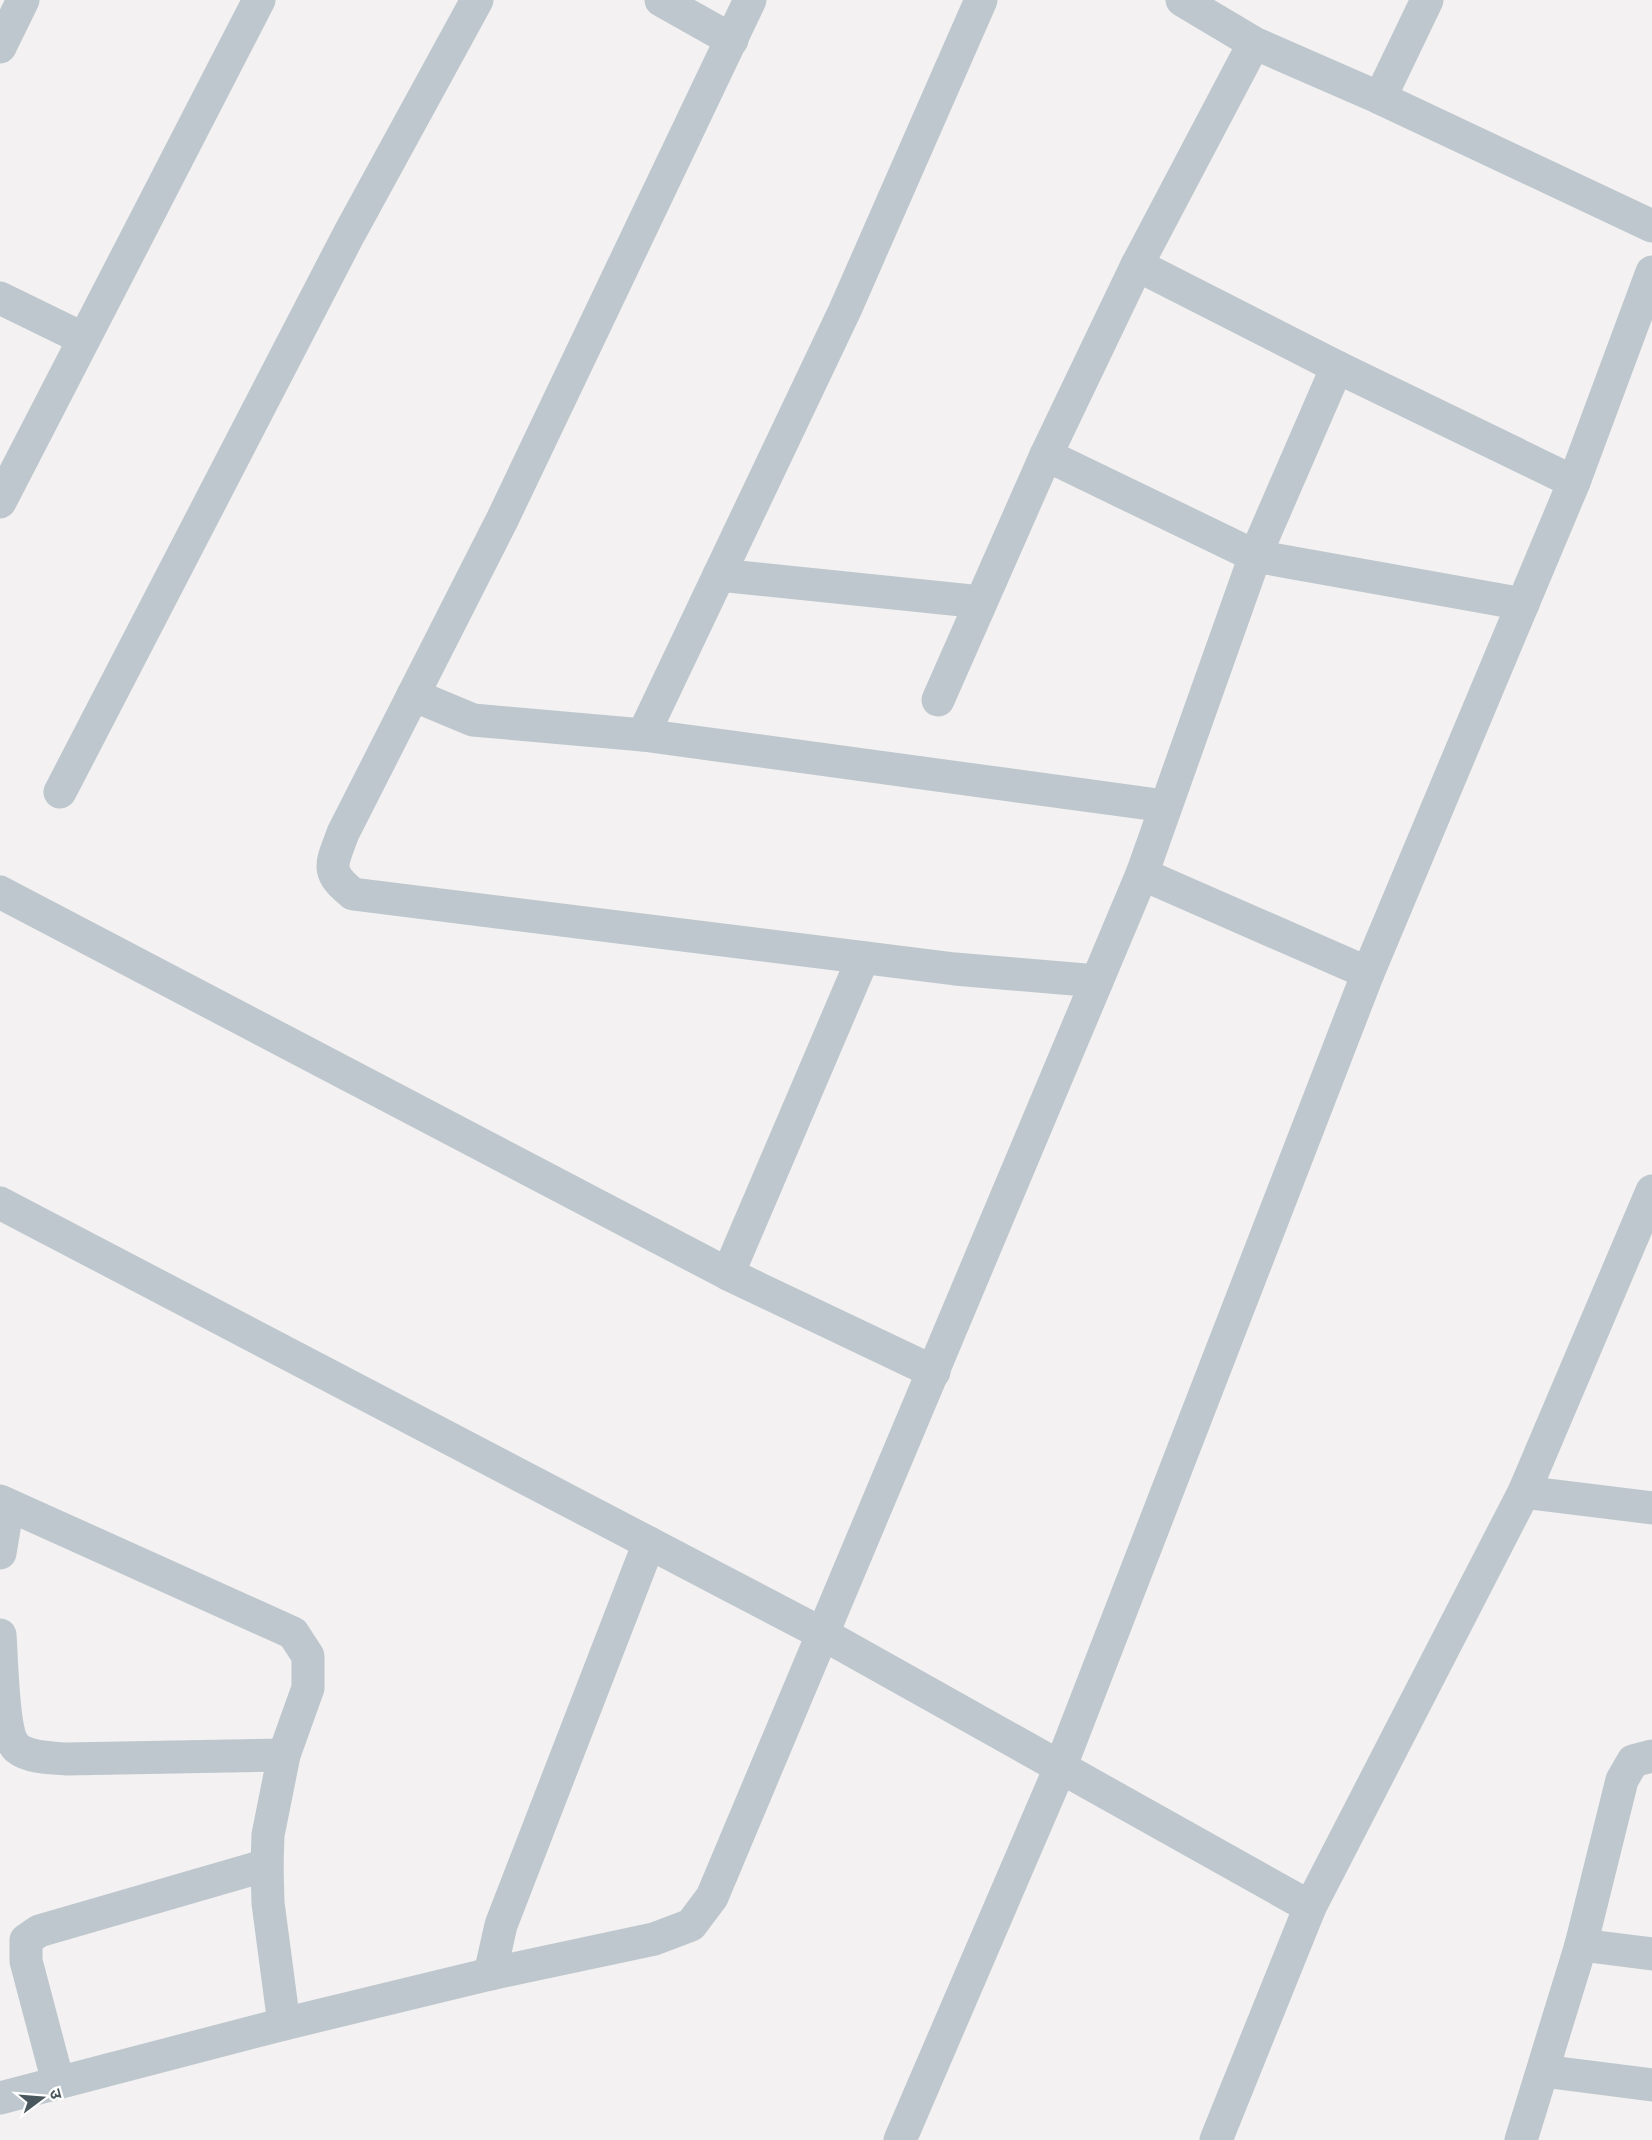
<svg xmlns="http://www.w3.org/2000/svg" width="1652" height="2140" font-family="Rubik,'Noto Sans Devanagari',sans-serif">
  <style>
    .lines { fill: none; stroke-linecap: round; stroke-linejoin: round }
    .minor { stroke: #bdc7cd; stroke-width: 33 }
    .tertiary { stroke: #bdc7cd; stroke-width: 33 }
  </style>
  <rect width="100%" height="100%" fill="#f3f1f1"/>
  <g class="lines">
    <g class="minor">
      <path d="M661 0 732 40"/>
      <path d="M750 0 502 520 343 833C332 864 324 871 353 894L955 969 1097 981"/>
      <path d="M1182 0 1254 43 1380 98 1652 226"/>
      <path d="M0 47 23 0"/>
      <path d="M1380 98 1427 0"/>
      <path d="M1137 265 1337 367 1574 482"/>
      <path d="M0 298 84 339"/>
      <path d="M1046 455 1255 556 1523 604"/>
      <path d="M0 502 259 0"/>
      <path d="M719 575 981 602"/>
      <path d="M413 695 473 720 643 735 1165 806"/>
      <path d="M938 700 1046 455 1137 265 1254 43"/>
      <path d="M643 735 845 310 981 0"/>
      <path d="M60 792 348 236 477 0"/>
      <path d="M1142 874 1368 973"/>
      <path d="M0 892 728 1274 934 1372"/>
      <path d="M728 1274 863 958"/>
      <path d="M1524 1492 1652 1508"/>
      <path d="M0 1501 293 1633 308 1656V1688L284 1755 268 1835 267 1865 268 1903 284 2024"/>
      <path d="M0 1553 8 1505"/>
      <path d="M0 1635C2 1658 2 1735 17 1748 29 1758 53 1758 67 1759L284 1755"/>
      <path d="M1581 1945 1652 1954"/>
      <path d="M490 1974 501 1925 649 1543"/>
      <path d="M1543 2071 1652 2085"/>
      <path d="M58 2082 26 1961V1940L39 1931 267 1865"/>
      <path d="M0 2098 284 2024 490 1974 654 1939 691 1925 712 1897 1142 874 1255 556 1337 367"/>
      <path d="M900 2140 1060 1768 1368 973 1574 482 1652 272"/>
      <path d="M1521 2140 1581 1945 1622 1780 1633 1761 1652 1756"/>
    </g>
    <g class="tertiary">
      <path d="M0 1203 821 1633 1310 1907"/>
      <path d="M1216 2140 1310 1907 1524 1492 1652 1191"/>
    </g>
  </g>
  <g transform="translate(42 2098) rotate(74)" stroke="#ffffff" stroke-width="4.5" paint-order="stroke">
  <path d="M0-4.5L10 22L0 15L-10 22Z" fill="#4a575d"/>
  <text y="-9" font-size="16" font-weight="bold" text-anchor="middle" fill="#4a575d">उ</text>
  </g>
</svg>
